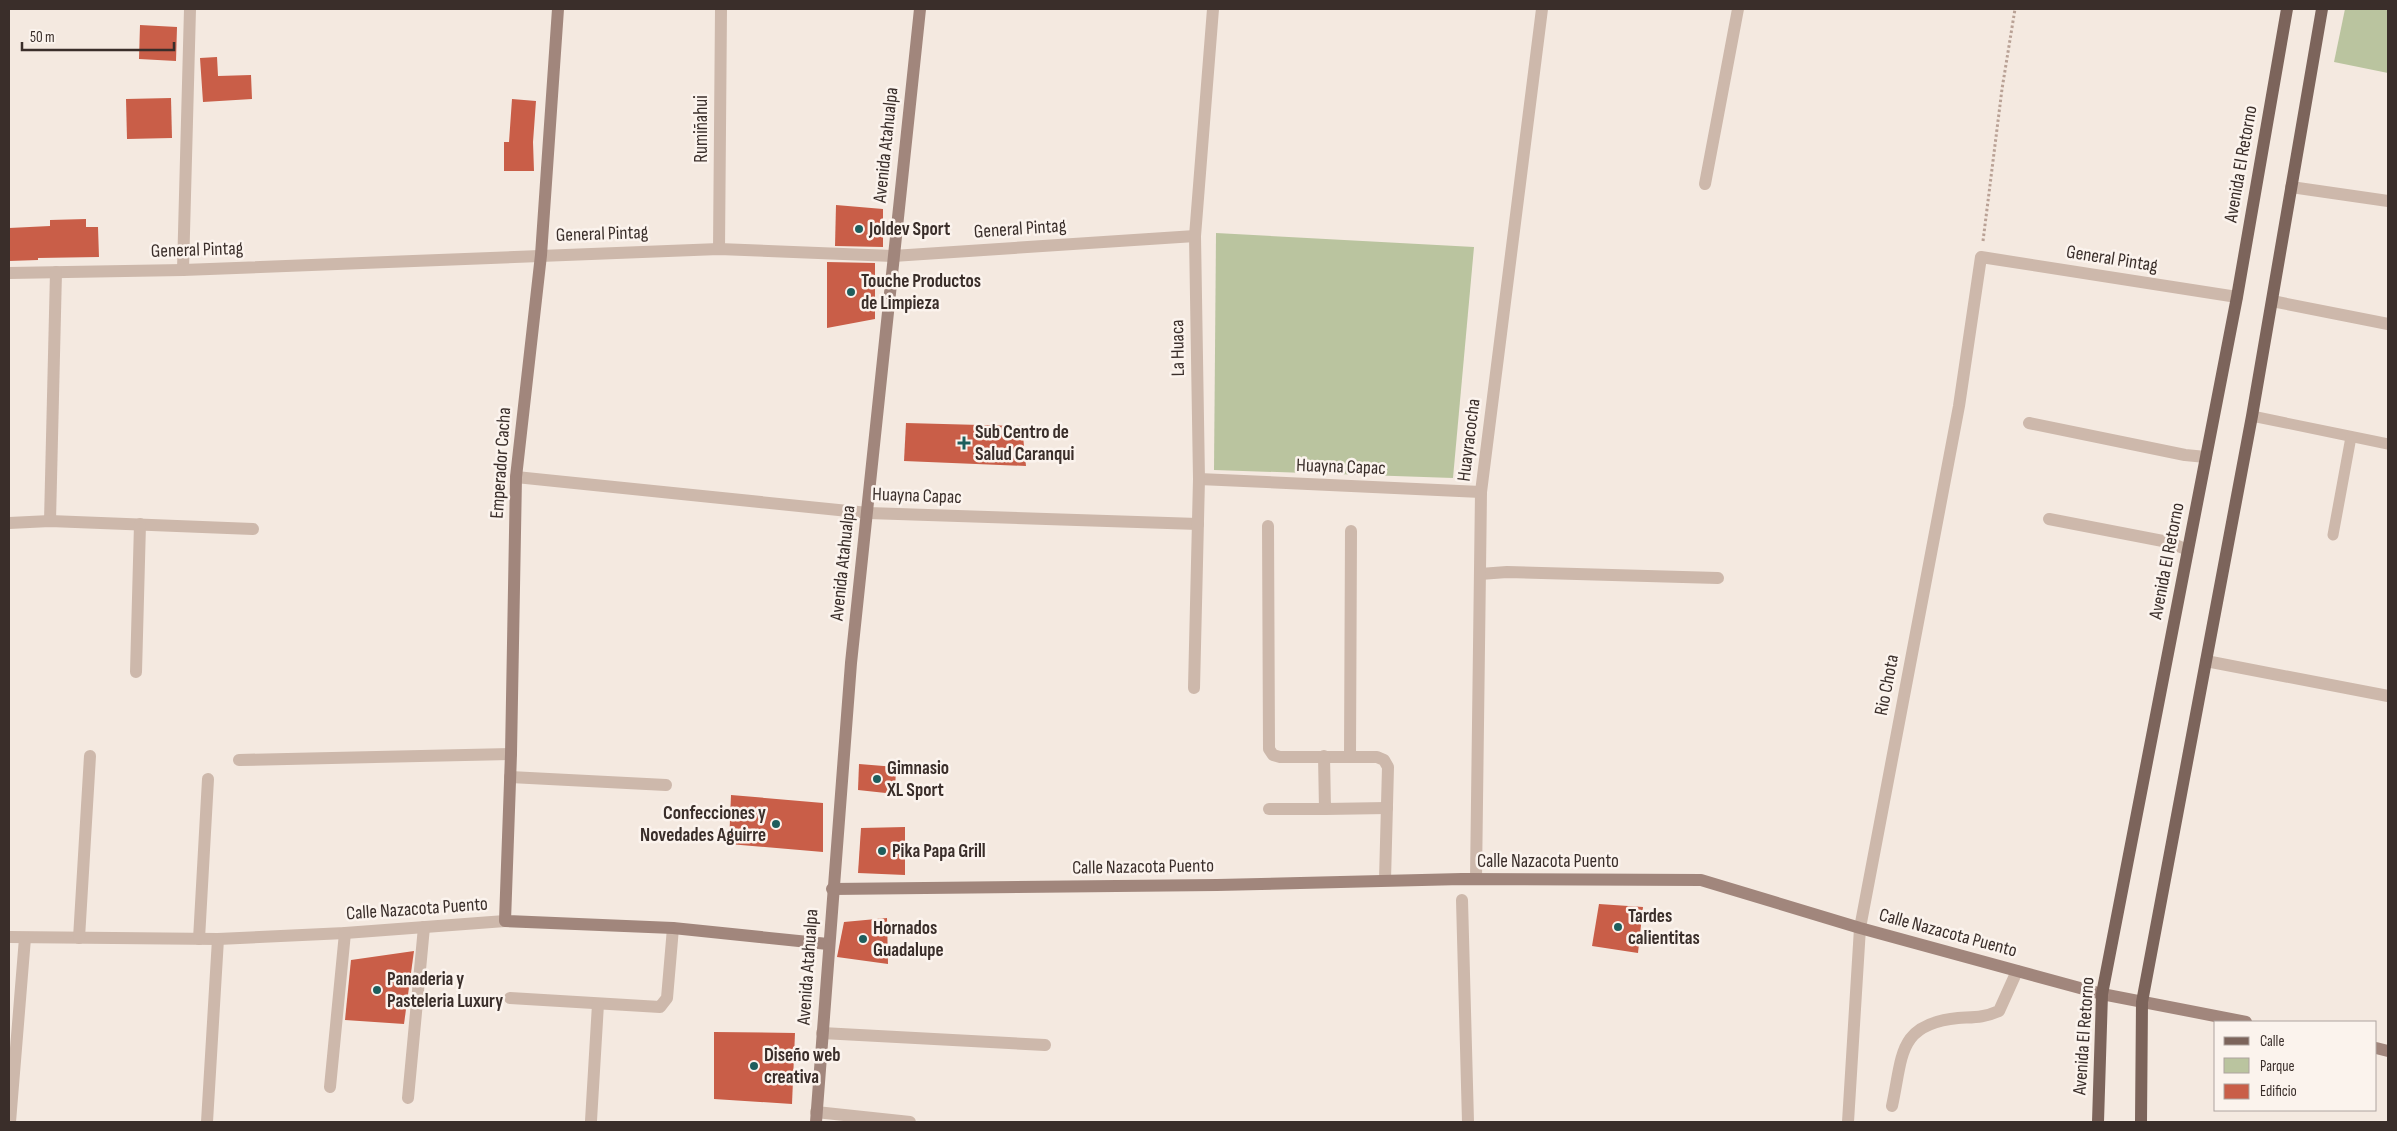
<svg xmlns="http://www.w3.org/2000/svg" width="2397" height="1131" font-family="'Sofia Sans Condensed',sans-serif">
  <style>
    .green { fill: #bac49f }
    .building { fill: #c95e48 }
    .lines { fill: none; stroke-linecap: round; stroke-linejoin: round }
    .path { stroke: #b9a195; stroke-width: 3; stroke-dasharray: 2.5 2.5; stroke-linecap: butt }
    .lane { stroke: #cdb8ab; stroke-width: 11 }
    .street { stroke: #cdb8ab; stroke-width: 12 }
    .secondary { stroke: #a1867c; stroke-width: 12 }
    .primary { stroke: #7c645b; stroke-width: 12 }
    .poi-dot { fill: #1e5e5d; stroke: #fbf3ed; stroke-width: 2 }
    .labels { text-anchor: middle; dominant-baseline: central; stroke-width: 5; stroke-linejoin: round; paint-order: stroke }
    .street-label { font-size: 19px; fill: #3a2e2a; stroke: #fbf3ed }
    .poi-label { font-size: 19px; font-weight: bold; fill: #3a2e2a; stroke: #fbf3ed; text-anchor: start }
  </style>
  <rect width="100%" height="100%" fill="#f4e9e0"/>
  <g class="green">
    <path d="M2345 9H2388V73L2334 62Z"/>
    <path d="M1216 233 1474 247 1453 478 1214 470Z"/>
  </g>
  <g class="building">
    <path d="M140 25 177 27 176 61 139 59Z"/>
    <path d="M217 57 218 76 251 75 252 99 203 102 200 58Z"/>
    <path d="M171 98 172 138 127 139 126 99Z"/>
    <path d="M512 99 536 101 533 142 534 171H504V142H509Z"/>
    <path d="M836 205 883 209V247L835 246Z"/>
    <path d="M86 219V227H98L99 257 38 258V260L9 261V228L50 226V220Z"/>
    <path d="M827 262 875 263V319L827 328Z"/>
    <path d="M906 423 1022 426 1026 466 904 461Z"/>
    <path d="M859 764 896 767 895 794 858 790Z"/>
    <path d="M731 795 823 803V852L729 844Z"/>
    <path d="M905 827V875L858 873 861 828Z"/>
    <path d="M1599 904 1643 907 1638 953 1592 946Z"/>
    <path d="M887 918 888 964 837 957 844 922Z"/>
    <path d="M414 951 404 1024 345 1020 351 960Z"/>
    <path d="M714 1032 795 1033 792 1104 714 1099Z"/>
  </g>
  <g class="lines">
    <path class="path" d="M1983 241 2002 89 2015 9"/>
    <g class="lane">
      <path d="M2252 416 2388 444"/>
      <path d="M2333 535 2351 437"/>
    </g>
    <g class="street">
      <path d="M1705 184 1738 9"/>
      <path d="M2291 187 2388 201"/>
      <path d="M719 249 721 9"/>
      <path d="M183 270 190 9"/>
      <path d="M9 273 183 270 719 249 893 256 1195 236"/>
      <path d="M2272 301 2388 324"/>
      <path d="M2029 423 2185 455 2206 457"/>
      <path d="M516 477 868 513 1198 524"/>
      <path d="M1199 479 1481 492"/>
      <path d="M2049 519 2168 542 2188 550"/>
      <path d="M50 521 56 272"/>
      <path d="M9 523 50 521 253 529"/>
      <path d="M1268 526 1269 749 1273 755 1280 757H1377L1384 760 1388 767 1385 880"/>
      <path d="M1480 574 1507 572 1718 578"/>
      <path d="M2206 661 2388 696"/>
      <path d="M136 672 140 524"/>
      <path d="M1194 688 1199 479 1195 236 1213 9"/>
      <path d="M1324 756 1325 809 1387 808"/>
      <path d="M1350 756 1351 531"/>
      <path d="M239 760 511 754"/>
      <path d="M510 777 666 785"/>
      <path d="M1269 809H1325"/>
      <path d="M1476 879 1481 492 1542 9"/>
      <path d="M1462 900 1468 1122"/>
      <path d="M9 937 218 939 345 933 505 921"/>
      <path d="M79 938 90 756"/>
      <path d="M199 939 208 779"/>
      <path d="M510 998 660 1007 667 998 673 928"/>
      <path d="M822 1033 1045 1045"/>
      <path d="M330 1087 345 933"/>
      <path d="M408 1098 424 927"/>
      <path d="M1892 1106C1903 1056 1897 1024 1958 1018 1974 1017 1983 1018 1999 1011L2017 971"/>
      <path d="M816 1112 910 1122"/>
      <path d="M591 1121 598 1004"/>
      <path d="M10 1122 25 938"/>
      <path d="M207 1122 218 939"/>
      <path d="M1848 1122 1860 928 1959 406 1981 257 2237 297"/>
    </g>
    <g class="secondary">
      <path d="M558 9 541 255 516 477 511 754 505 921 673 928 828 944"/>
      <path d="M832 889 1217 885 1462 879 1701 880 1860 928 2102 994 2246 1022"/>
      <path d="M2376 1048 2388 1051"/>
      <path d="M816 1122 851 663 920 9"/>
    </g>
    <g class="primary">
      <path d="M2098 1122 2102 994 2237 297 2287 9"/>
      <path d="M2141 1122 2142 1002 2252 416 2322 9"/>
    </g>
  </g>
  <g class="poi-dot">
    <circle cx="859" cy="229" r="5"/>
    <circle cx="851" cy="292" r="5"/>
    <path d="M961.5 435.5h5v5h5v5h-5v5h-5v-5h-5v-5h5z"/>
    <circle cx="877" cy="779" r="5"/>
    <circle cx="776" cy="824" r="5"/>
    <circle cx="882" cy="851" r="5"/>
    <circle cx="1618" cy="927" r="5"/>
    <circle cx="863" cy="939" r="5"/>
    <circle cx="377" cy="990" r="5"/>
    <circle cx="754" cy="1066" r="5"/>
  </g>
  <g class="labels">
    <g class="street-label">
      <text transform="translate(701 129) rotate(-90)">Rumiñahui</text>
      <text transform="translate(886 145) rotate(-84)">Avenida Atahualpa</text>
      <text transform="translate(2241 164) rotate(-80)">Avenida El Retorno</text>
      <text transform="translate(1020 229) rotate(-4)">General Pintag</text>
      <text transform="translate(602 234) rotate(-2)">General Pintag</text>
      <text transform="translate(197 250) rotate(-2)">General Pintag</text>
      <text transform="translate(2112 259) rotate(9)">General Pintag</text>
      <text transform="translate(1178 348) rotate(-91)">La Huaca</text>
      <text transform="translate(1469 440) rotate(-83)">Huayracocha</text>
      <text transform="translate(501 463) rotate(-86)">Emperador Cacha</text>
      <text transform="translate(1341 467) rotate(2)">Huayna Capac</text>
      <text transform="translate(917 496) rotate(2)">Huayna Capac</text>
      <text transform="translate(2167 561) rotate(-79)">Avenida El Retorno</text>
      <text transform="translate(843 563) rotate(-84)">Avenida Atahualpa</text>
      <text transform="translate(1887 685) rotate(-79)">Rio Chota</text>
      <text x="1548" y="861">Calle Nazacota Puento</text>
      <text transform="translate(1143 867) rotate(-1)">Calle Nazacota Puento</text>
      <text transform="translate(417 909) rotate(-4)">Calle Nazacota Puento</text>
      <text transform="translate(1948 933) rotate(15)">Calle Nazacota Puento</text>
      <text transform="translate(808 967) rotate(-86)">Avenida Atahualpa</text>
      <text transform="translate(2084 1036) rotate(-86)">Avenida El Retorno</text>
    </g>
    <g class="poi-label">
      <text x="869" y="229">Joldev Sport</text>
      <text x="861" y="281">Touche Productos<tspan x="861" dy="22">de Limpieza</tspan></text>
      <text x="975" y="432">Sub Centro de<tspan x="975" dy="22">Salud Caranqui</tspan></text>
      <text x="887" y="768">Gimnasio<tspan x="887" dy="22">XL Sport</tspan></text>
      <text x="766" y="813" text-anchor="end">Confecciones y<tspan x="766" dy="22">Novedades Aguirre</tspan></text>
      <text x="892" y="851">Pika Papa Grill</text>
      <text x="1628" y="916">Tardes<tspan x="1628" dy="22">calientitas</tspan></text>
      <text x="873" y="928">Hornados<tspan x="873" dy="22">Guadalupe</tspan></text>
      <text x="387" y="979">Panaderia y<tspan x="387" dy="22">Pasteleria Luxury</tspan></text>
      <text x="764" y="1055">Diseño web<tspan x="764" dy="22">creativa</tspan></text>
    </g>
  </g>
  <rect width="2397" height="1131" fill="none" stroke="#3a2e2a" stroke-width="20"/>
  <rect x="2214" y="1021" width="162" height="90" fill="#fbf3ed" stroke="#aea49f"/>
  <rect x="2224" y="1037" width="25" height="8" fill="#7c645b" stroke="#aea49f"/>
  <text x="2260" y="1046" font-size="15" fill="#3a2e2a">Calle</text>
  <rect x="2224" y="1058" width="25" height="15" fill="#bac49f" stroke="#aea49f"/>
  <text x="2260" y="1071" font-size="15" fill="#3a2e2a">Parque</text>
  <rect x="2224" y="1084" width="25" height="15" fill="#c95e48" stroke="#aea49f"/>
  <text x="2260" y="1096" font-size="15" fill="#3a2e2a">Edificio</text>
  <path d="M22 42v8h152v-8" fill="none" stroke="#3a2e2a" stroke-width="2.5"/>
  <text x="30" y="42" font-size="15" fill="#3a2e2a" stroke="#fbf3ed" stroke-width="4" paint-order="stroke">50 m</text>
</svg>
